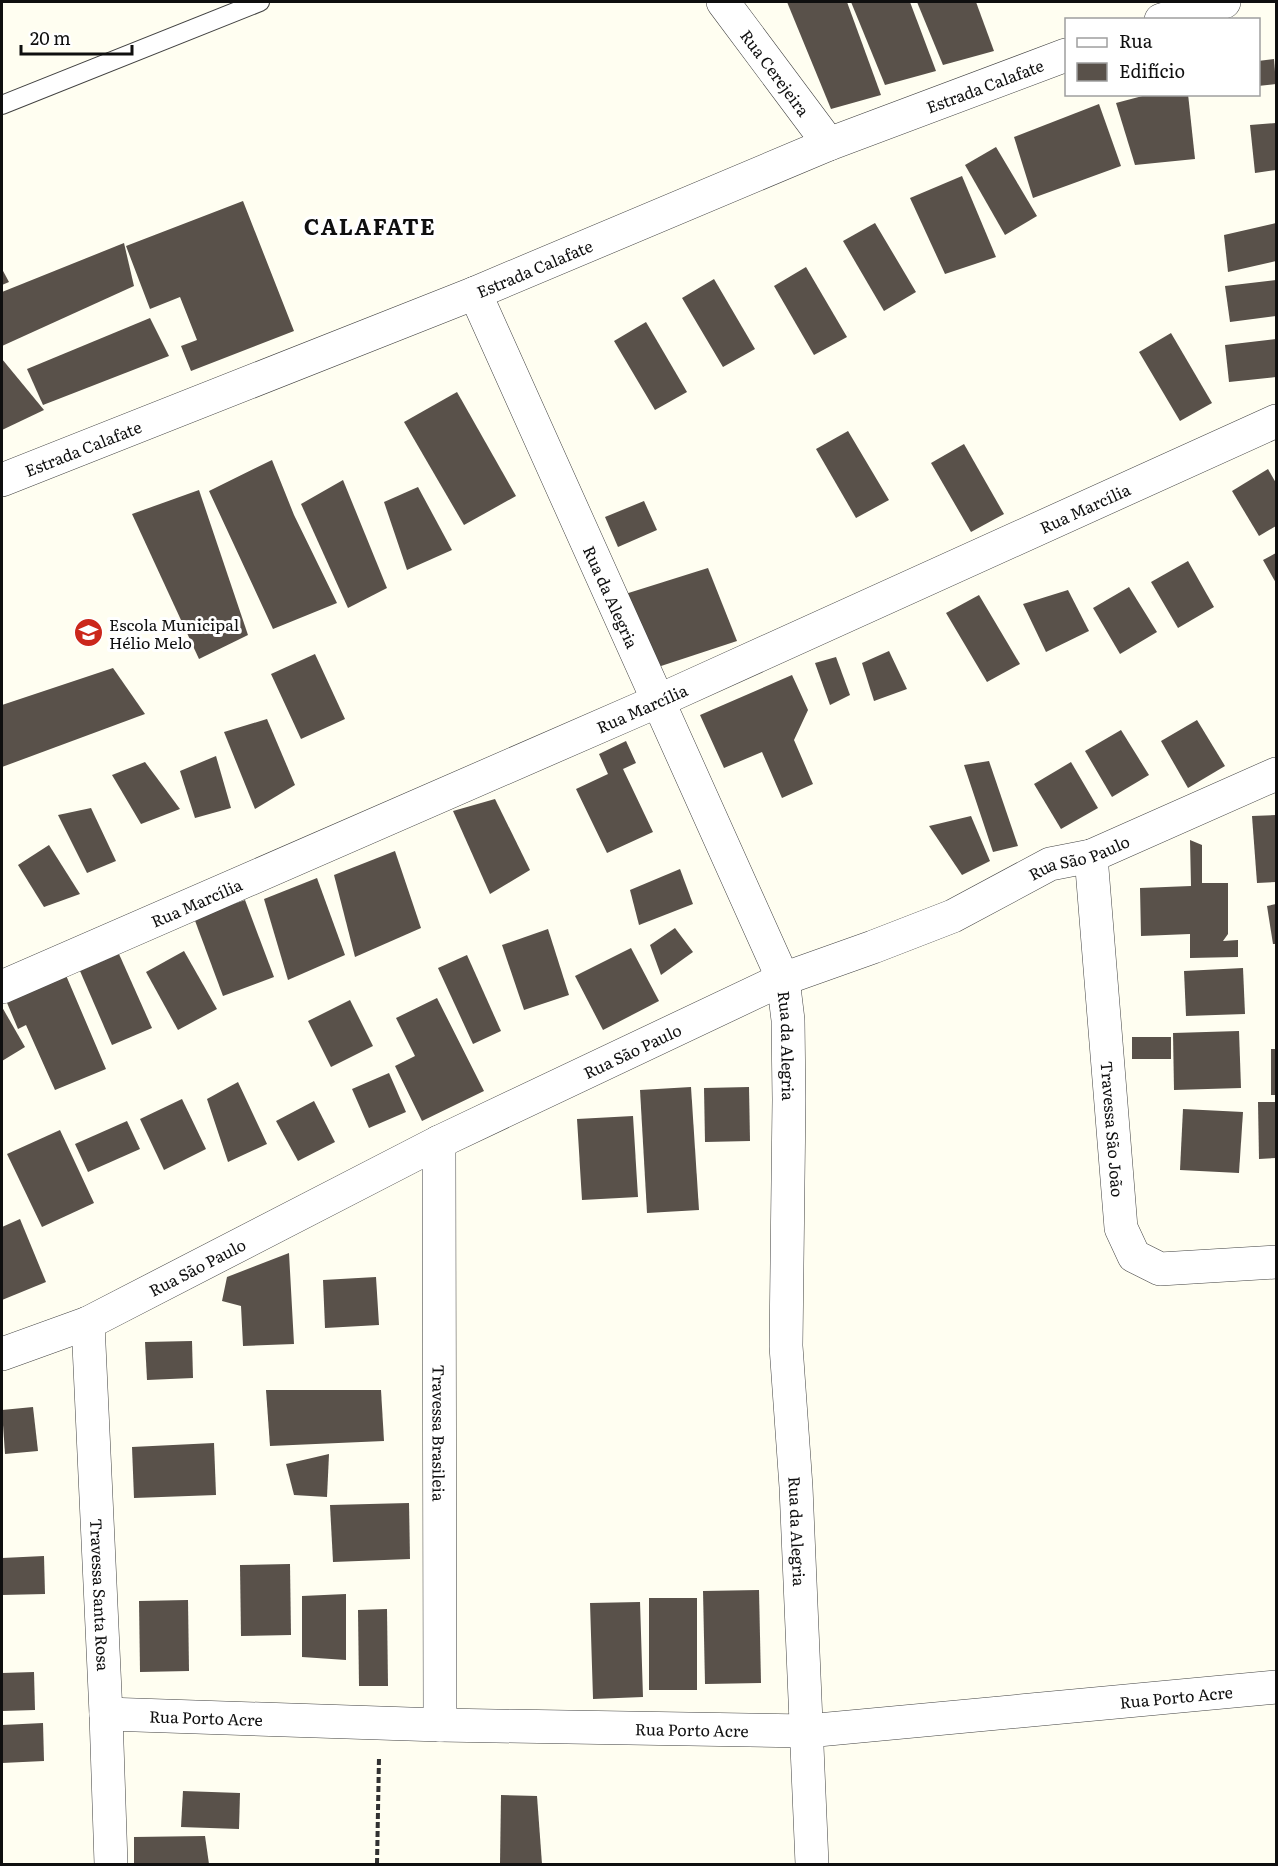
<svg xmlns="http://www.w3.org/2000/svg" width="1278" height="1866" font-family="Literata,serif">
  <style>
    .building { fill: #59514a }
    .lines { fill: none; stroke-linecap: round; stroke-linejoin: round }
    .service-casing { stroke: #424242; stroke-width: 20 }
    .minor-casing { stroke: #424242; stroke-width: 34 }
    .tertiary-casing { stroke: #424242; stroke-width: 34 }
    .path { stroke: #313131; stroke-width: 4; stroke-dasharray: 6 3; stroke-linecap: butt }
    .service { stroke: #fff; stroke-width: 18 }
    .minor { stroke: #fff; stroke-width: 33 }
    .tertiary { stroke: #fff; stroke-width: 33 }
    .labels { text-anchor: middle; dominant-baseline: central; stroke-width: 6; stroke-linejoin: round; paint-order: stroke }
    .street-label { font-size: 16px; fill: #0f0f0f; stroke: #fff }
    .poi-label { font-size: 16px; fill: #0f0f0f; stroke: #fff; text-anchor: start }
    .district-label { font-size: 22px; font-weight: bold; letter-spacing: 1.5px; fill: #0f0f0f; stroke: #fff }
  </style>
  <rect width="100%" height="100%" fill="#fffef1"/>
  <g class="building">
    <path d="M787 2H847L881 95 831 109Z"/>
    <path d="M851 2H910L936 71 885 85Z"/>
    <path d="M917 2H976L994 51 943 65Z"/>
    <path d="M1274 59 1276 84 1258 86V61Z"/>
    <path d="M1150 94H1188L1195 159 1135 165 1116 103Z"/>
    <path d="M1099 104 1121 166 1033 198 1014 137Z"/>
    <path d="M1276 123V170L1255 173 1250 125Z"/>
    <path d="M996 147 1037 216 1005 235 965 165Z"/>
    <path d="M962 176 996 257 945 274 910 198Z"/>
    <path d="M243 201 294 331 191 371 181 346 197 340 180 297 150 309 126 246Z"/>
    <path d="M875 223 916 292 884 311 843 241Z"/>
    <path d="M1276 223V261L1228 272 1224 235Z"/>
    <path d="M124 243 134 286 2 346V292Z"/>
    <path d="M806 267 847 337 814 355 774 286Z"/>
    <path d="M2 269 9 282 2 285Z"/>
    <path d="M714 279 755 349 723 367 682 298Z"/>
    <path d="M1276 280V316L1230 322 1225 286Z"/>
    <path d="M150 318 169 356 43 405 27 369Z"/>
    <path d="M646 322 687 392 655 410 614 341Z"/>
    <path d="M1171 333 1212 403 1180 421 1139 352Z"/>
    <path d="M1276 339V377L1229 382 1225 345Z"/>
    <path d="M2 359 44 410 2 430Z"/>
    <path d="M457 392 516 496 464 525 404 422Z"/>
    <path d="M848 431 889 500 856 518 816 449Z"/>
    <path d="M964 444 1004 514 971 532 931 463Z"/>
    <path d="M272 460 294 515 337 603 273 629 209 491Z"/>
    <path d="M1268 469 1276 483V526L1259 536 1232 491Z"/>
    <path d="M343 480 387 588 348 608 301 504Z"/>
    <path d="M418 487 452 550 407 570 384 502Z"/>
    <path d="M199 490 248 635 199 659 132 514Z"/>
    <path d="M644 501 657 530 618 547 605 517Z"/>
    <path d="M1276 553V583L1263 560Z"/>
    <path d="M1188 561 1214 607 1178 628 1151 582Z"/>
    <path d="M708 568 737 641 658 667 622 595Z"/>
    <path d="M1129 587 1157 632 1120 654 1093 608Z"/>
    <path d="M1068 590 1089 631 1046 652 1023 604Z"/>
    <path d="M979 595 1020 664 987 682 946 613Z"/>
    <path d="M889 651 907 689 874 701 862 663Z"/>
    <path d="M315 654 345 719 301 739 271 674Z"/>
    <path d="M836 657 850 695 830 705 815 663Z"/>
    <path d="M113 668 145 714 2 767V705Z"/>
    <path d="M792 675 808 710 794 740 813 784 782 798 762 752 724 768 700 715Z"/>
    <path d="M267 719 295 785 255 809 224 732Z"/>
    <path d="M1197 720 1225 766 1188 788 1161 741Z"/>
    <path d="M1121 730 1149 775 1112 797 1085 751Z"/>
    <path d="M626 741 636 763 623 769 653 832 607 853 576 789 608 774 599 754Z"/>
    <path d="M216 756 231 808 195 818 180 771Z"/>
    <path d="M989 761 1018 846 993 852 964 765Z"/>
    <path d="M145 762 180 809 141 824 112 775Z"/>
    <path d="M1071 762 1098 808 1061 829 1034 784Z"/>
    <path d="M495 799 530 870 490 894 453 811Z"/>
    <path d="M91 808 116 861 87 873 58 815Z"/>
    <path d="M1276 815V882L1257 883 1252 816Z"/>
    <path d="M971 816 990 861 962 875 929 826Z"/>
    <path d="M1190 840 1202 845V883H1228V934L1223 941 1238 940V957L1190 958V934L1141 936 1140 888 1191 886Z"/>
    <path d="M49 845 80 894 44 907 18 865Z"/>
    <path d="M395 851 421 928 355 957 334 875Z"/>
    <path d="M680 869 693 904 639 925 630 890Z"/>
    <path d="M317 878 345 955 288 980 264 899Z"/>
    <path d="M245 900 274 977 223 996 194 918Z"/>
    <path d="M1276 904V944H1273L1267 906Z"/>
    <path d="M675 928 693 952 661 975 650 945Z"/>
    <path d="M548 929 569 995 524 1010 502 945Z"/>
    <path d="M631 948 659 1001 603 1030 575 976Z"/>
    <path d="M184 951 217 1009 178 1030 146 972Z"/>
    <path d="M119 954 152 1028 112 1045 80 971Z"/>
    <path d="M467 955 501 1031 473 1044 438 968Z"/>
    <path d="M1243 968 1245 1014 1186 1016 1184 971Z"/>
    <path d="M65 973 106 1069 55 1090 26 1025 18 1029 5 998Z"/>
    <path d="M437 998 484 1091 422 1121 395 1066 415 1056 396 1018Z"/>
    <path d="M350 1000 373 1046 331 1067 308 1021Z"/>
    <path d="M2 1007 25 1047 2 1061Z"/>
    <path d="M1239 1031 1241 1088 1174 1090 1173 1033Z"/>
    <rect x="1132" y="1037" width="39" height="22"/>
    <rect x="1271" y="1049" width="5" height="46"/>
    <path d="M389 1073 406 1112 369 1128 352 1089Z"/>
    <path d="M238 1082 267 1144 228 1162 207 1099Z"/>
    <path d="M691 1087 699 1210 647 1213 640 1090Z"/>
    <path d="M749 1087 750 1141 705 1142 704 1088Z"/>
    <path d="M182 1099 206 1149 164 1170 140 1119Z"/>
    <path d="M314 1101 335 1142 298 1161 276 1121Z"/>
    <path d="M1258 1102H1276V1158L1259 1159Z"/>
    <path d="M1183 1109 1243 1112 1239 1173 1180 1170Z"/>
    <path d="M633 1116 638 1197 582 1200 577 1119Z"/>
    <path d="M127 1121 140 1149 88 1172 75 1144Z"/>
    <path d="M60 1130 94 1203 42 1227 7 1154Z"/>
    <path d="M20 1219 46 1282 2 1300V1227Z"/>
    <path d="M289 1253 294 1344 243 1346 241 1306 222 1301 227 1277Z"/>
    <path d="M376 1277 379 1325 325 1328 323 1280Z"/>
    <path d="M192 1341 193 1378 147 1380 145 1342Z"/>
    <path d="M266 1390H381L384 1441 270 1446Z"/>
    <path d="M33 1407 38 1451 5 1454 2 1410Z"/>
    <path d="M214 1443 216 1495 134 1498 132 1447Z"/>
    <path d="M329 1454 327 1497 294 1495 286 1464Z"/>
    <path d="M409 1503 410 1559 333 1562 330 1505Z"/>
    <path d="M44 1556 45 1594 2 1595V1558Z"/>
    <path d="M290 1564 291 1635 241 1636 240 1565Z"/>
    <path d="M759 1590 761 1683 705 1684 703 1591Z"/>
    <path d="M346 1594V1660L302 1657V1596Z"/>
    <rect x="649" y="1598" width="48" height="92"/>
    <path d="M188 1600 189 1671 140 1672 139 1601Z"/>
    <path d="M640 1602 643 1697 593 1699 590 1603Z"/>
    <path d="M387 1609 388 1686H359L358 1610Z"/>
    <path d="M34 1672 35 1710 2 1711V1673Z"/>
    <path d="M43 1723 44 1761 2 1763V1725Z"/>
    <path d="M183 1791 240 1793 239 1829 181 1827Z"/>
    <path d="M501 1795 537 1796 542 1864H500Z"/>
    <path d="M205 1836 209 1864H134V1837Z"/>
  </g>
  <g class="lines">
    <defs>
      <path id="service" d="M2 105 260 2"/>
      <g id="minor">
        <path id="s1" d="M723 2 829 144"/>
        <path id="s2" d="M475 293 783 979 788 1020 789 1100 786 1346 796 1487 812 1864"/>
        <path id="s3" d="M1091 856 1121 1228 1134 1256 1160 1269 1276 1262"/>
        <path id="s4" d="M2 987 658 701 1276 421"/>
        <path id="s5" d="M439 1142 440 1725"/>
        <path id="s6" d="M88 1323 106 1714 111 1864"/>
        <path id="s7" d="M2 1354 88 1323 439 1142 783 979 873 947 953 916 1050 864 1091 856 1276 774"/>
        <path id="s8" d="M106 1714 440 1725 807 1731 1276 1687"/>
      </g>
      <g id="tertiary">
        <path d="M1161 20 1224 2"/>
        <path id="s9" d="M2 480 475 293 829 144 1066 55"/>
      </g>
    </defs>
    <use href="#service" class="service-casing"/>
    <use href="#minor" class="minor-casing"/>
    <use href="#tertiary" class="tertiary-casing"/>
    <path class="path" d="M377 1864 379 1757"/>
    <use href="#service" class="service"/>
    <use href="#minor" class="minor"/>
    <use href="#tertiary" class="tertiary"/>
  </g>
  <defs>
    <symbol id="school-disc" viewBox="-11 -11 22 22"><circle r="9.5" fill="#cb271b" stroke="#fff"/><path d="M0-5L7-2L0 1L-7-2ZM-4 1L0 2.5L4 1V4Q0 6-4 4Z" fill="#fff"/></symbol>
  </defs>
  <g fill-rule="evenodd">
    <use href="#school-disc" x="72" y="616" width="33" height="33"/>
  </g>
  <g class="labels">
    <g class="street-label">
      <text stroke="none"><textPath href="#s1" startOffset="88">Rua Cerejeira</textPath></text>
      <text stroke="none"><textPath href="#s9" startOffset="1059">Estrada Calafate</textPath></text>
      <text stroke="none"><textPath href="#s9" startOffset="573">Estrada Calafate</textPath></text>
      <text stroke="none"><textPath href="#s9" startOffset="87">Estrada Calafate</textPath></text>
      <text stroke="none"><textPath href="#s4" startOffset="1184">Rua Marcília</textPath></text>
      <text stroke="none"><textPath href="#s2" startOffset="333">Rua da Alegria</textPath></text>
      <text stroke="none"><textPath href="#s4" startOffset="698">Rua Marcília</textPath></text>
      <text stroke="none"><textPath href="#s7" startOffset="1188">Rua São Paulo</textPath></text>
      <text stroke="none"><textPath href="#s4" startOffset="212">Rua Marcília</textPath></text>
      <text stroke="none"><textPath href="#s2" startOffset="819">Rua da Alegria</textPath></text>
      <text stroke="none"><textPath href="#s7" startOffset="700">Rua São Paulo</textPath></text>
      <text stroke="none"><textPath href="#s3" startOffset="274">Travessa São João</textPath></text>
      <text stroke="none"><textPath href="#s7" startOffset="214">Rua São Paulo</textPath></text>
      <text stroke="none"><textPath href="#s5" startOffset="291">Travessa Brasileia</textPath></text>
      <text stroke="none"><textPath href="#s2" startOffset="1305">Rua da Alegria</textPath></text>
      <text stroke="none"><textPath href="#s6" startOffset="272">Travessa Santa Rosa</textPath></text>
      <text stroke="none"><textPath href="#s8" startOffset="1072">Rua Porto Acre</textPath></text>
      <text stroke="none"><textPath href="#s8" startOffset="100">Rua Porto Acre</textPath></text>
      <text stroke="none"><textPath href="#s8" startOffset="586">Rua Porto Acre</textPath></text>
    </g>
    <g class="poi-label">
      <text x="109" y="624">Escola Municipal<tspan x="109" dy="18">Hélio Melo</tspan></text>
    </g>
    <g class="district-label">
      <text x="370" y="225">CALAFATE</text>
    </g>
  </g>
  <rect width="1278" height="1866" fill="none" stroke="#0f0f0f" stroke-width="6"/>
  <rect x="1065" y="18" width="195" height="78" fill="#ffffff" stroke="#9f9f9f" stroke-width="1.5"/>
  <rect x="1077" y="38" width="30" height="9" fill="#ffffff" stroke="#9f9f9f" stroke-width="1.5"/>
  <text x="1119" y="48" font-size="18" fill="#0f0f0f">Rua</text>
  <rect x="1077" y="63" width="30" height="18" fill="#59514a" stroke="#9f9f9f" stroke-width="1.5"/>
  <text x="1119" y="78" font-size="18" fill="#0f0f0f">Edifício</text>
  <path d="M21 45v9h111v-9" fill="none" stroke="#0f0f0f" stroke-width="3"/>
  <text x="30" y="45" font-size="18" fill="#0f0f0f" stroke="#ffffff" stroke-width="4.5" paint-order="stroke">20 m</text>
</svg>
